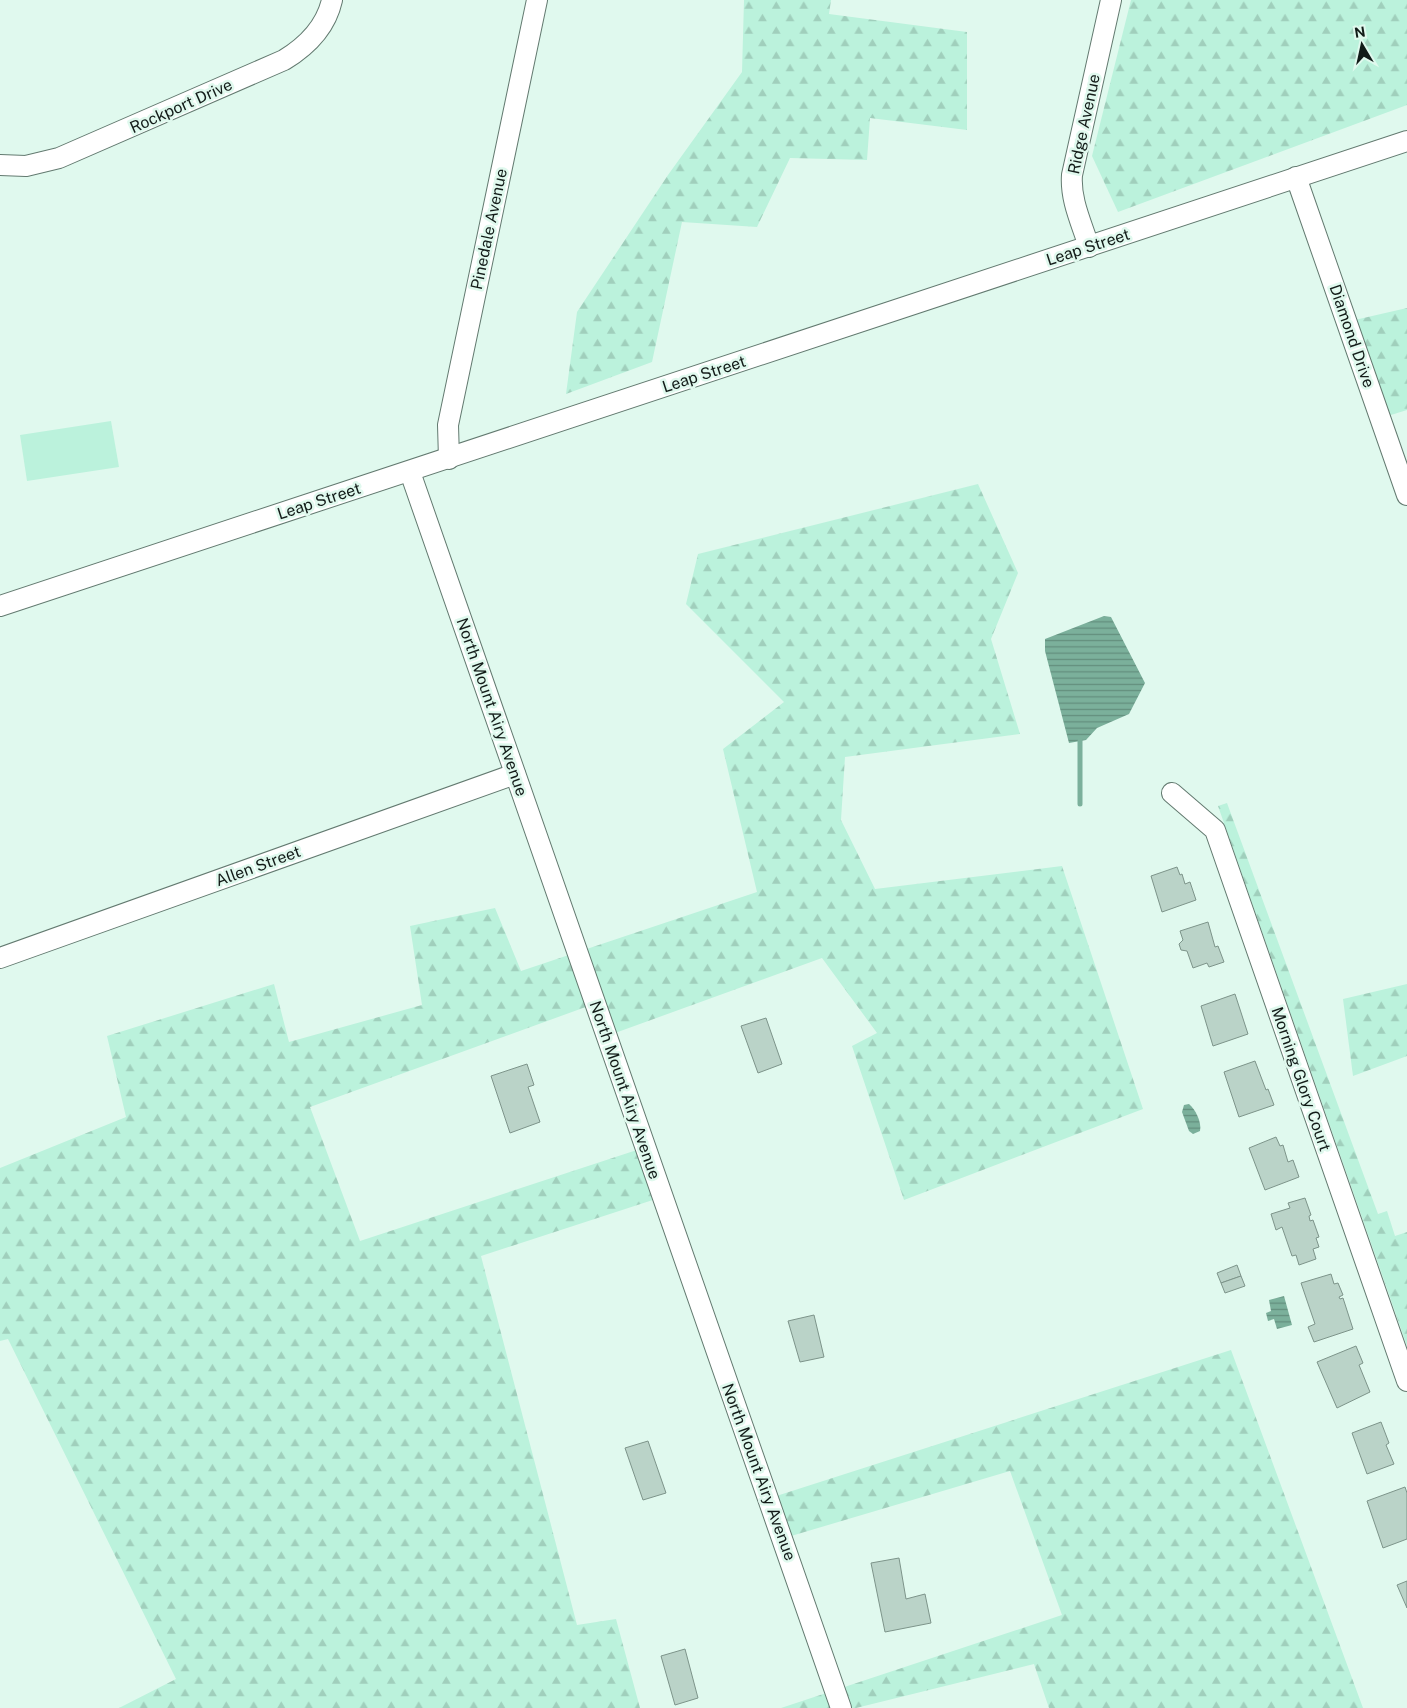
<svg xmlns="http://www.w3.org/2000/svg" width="1407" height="1708" font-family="'Public Sans',sans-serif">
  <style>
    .forest { fill: url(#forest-firs) }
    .garden { fill: #bbf2dc }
    .water { fill: url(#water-rules) }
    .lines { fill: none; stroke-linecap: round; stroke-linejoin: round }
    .stream { stroke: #7bb09b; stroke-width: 5 }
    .building { fill: #bad3c8; stroke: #7d948a }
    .minor-casing { stroke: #637a70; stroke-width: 22 }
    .minor { stroke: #fff; stroke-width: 20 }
    .labels { text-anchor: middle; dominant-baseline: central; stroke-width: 5; stroke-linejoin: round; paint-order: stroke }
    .street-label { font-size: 16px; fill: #121b18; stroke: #e0f9ee }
  </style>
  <defs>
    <pattern id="forest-firs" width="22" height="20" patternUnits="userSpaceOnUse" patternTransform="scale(1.25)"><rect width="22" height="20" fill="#bbf2dc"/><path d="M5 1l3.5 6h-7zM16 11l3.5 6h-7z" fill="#a0cfbc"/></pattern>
    <pattern id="water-rules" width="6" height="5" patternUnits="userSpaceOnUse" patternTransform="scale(1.25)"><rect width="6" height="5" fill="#7bb09b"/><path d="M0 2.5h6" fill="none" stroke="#638e7d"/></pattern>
  </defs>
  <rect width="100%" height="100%" fill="#e0f9ee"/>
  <g class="forest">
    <path d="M744 0H831L829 14 967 32V130L870 118 867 160 790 158 757 227 682 222 652 362 566 394 577 312 668 175 742 72Z"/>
    <path d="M1131 0H1407V105L1118 212 1092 156Z"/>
    <path d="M1407 308V410L1378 419 1346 322Z"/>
    <path d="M978 484 1018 573 991 639 1020 734 845 757 841 820 875 889 1062 866 1143 1109 904 1200 852 1046 877 1033 822 958 604 1037 594 1004 310 1107 360 1241 646 1147 662 1197 481 1256 577 1625 616 1619 640 1708H119L176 1679 8 1339 0 1341V1168L126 1117 107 1036 274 984 289 1042 422 1005 410 926 495 908 521 971 757 892 723 749 784 702 686 604 698 554Z"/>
    <path d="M1227 803 1378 1214 1387 1211 1395 1236 1407 1232V1346L1218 806Z"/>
    <path d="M1407 984V1056L1353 1076 1343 999Z"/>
    <path d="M1231 1350 1363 1708H1049L1034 1664 856 1708H781L1062 1615 1010 1471 781 1539 767 1499Z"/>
  </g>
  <path class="garden" d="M111 421 119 467 27 481 20 435Z"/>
  <g class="water">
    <path d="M1104 616 1111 617 1145 683 1129 714 1097 728 1086 740 1069 743 1045 651V639Z"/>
    <path d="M1189 1104C1195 1109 1202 1122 1200 1131L1193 1134 1189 1131 1182 1112 1184 1105Z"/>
    <path d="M1284 1296 1292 1325 1277 1329 1274 1319 1268 1321 1266 1313 1271 1311 1269 1300Z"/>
  </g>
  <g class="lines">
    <path class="stream" d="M1080 741V804"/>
  </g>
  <g class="building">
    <path d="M1177 867 1180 875 1182 874 1185 884 1190 882 1196 900 1162 912 1151 876Z"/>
    <path d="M1208 922 1215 947 1218 946 1224 962 1209 967 1207 963 1193 968 1187 951 1181 950 1179 944 1183 940 1180 931Z"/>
    <path d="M1235 994 1248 1034 1213 1046 1201 1006Z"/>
    <path d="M766 1018 782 1064 758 1073 741 1026Z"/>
    <path d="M1255 1061 1266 1090 1268 1089 1274 1105 1239 1117 1224 1072Z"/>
    <path d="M527 1064 534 1085 528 1087 540 1122 510 1133 491 1076Z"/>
    <path d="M1276 1137 1280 1146 1283 1145 1288 1162 1293 1160 1299 1177 1265 1190 1249 1148Z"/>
    <path d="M1305 1198 1311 1215 1309 1216 1310 1221 1313 1220 1319 1237 1316 1238 1319 1247 1313 1249 1316 1259 1299 1265 1296 1255 1292 1256 1282 1227 1276 1230 1271 1214 1290 1208 1288 1203Z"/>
    <path d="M1237 1265 1241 1276 1221 1283 1217 1273Z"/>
    <path d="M1331 1274 1334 1284 1338 1283 1343 1295 1339 1297 1340 1299 1343 1298 1353 1329 1314 1342 1308 1327 1315 1324 1301 1283Z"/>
    <path d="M1241 1276 1245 1286 1225 1293 1221 1283Z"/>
    <path d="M814 1315 824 1357 800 1362 788 1321Z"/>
    <path d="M1356 1346 1363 1363 1359 1365 1370 1392 1337 1408 1317 1362Z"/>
    <path d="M1381 1422 1389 1443 1386 1445 1394 1464 1367 1474 1352 1433Z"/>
    <path d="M648 1441 666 1493 643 1500 625 1448Z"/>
    <path d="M1405 1487 1407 1493V1539L1383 1548 1367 1501Z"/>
    <path d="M899 1558 906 1599 925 1594 931 1623 885 1632 871 1563Z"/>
    <path d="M1407 1581V1608L1397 1585Z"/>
    <path d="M685 1649 698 1698 675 1705 661 1656Z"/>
  </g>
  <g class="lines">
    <defs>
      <g id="minor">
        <path d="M0 165 26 166 59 158 284 60C307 46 326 27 332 0"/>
        <path d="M1296 177 1407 495"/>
        <path d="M1089 247C1082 224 1070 200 1072 175L1111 0"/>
        <path d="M449 459 448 425 537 0"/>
        <path d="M410 472 841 1708"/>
        <path d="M0 606 1407 141"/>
        <path d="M1172 793 1215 830 1407 1381"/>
        <path d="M0 958 515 774"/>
      </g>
    </defs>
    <use href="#minor" class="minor-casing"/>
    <use href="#minor" class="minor"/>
  </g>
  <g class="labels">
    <g class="street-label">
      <text transform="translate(181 106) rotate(-24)">Rockport Drive</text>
      <text transform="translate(1084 124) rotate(-78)">Ridge Avenue</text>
      <text transform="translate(489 229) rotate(-78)">Pinedale Avenue</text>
      <text transform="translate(1088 247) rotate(-18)">Leap Street</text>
      <text transform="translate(1352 336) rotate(71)">Diamond Drive</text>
      <text transform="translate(704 374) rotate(-18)">Leap Street</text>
      <text transform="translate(319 501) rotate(-18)">Leap Street</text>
      <text transform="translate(492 707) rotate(71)">North Mount Airy Avenue</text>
      <text transform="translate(258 866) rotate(-20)">Allen Street</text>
      <text transform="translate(1301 1079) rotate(71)">Morning Glory Court</text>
      <text transform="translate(625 1090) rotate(71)">North Mount Airy Avenue</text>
      <text transform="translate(759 1472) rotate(70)">North Mount Airy Avenue</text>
    </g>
  </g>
  <g transform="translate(1362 45) rotate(351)" stroke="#e0f9ee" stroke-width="4" paint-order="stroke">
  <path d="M0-4L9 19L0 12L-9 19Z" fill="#121b18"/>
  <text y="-8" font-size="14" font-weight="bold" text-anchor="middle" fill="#121b18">N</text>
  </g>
</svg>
